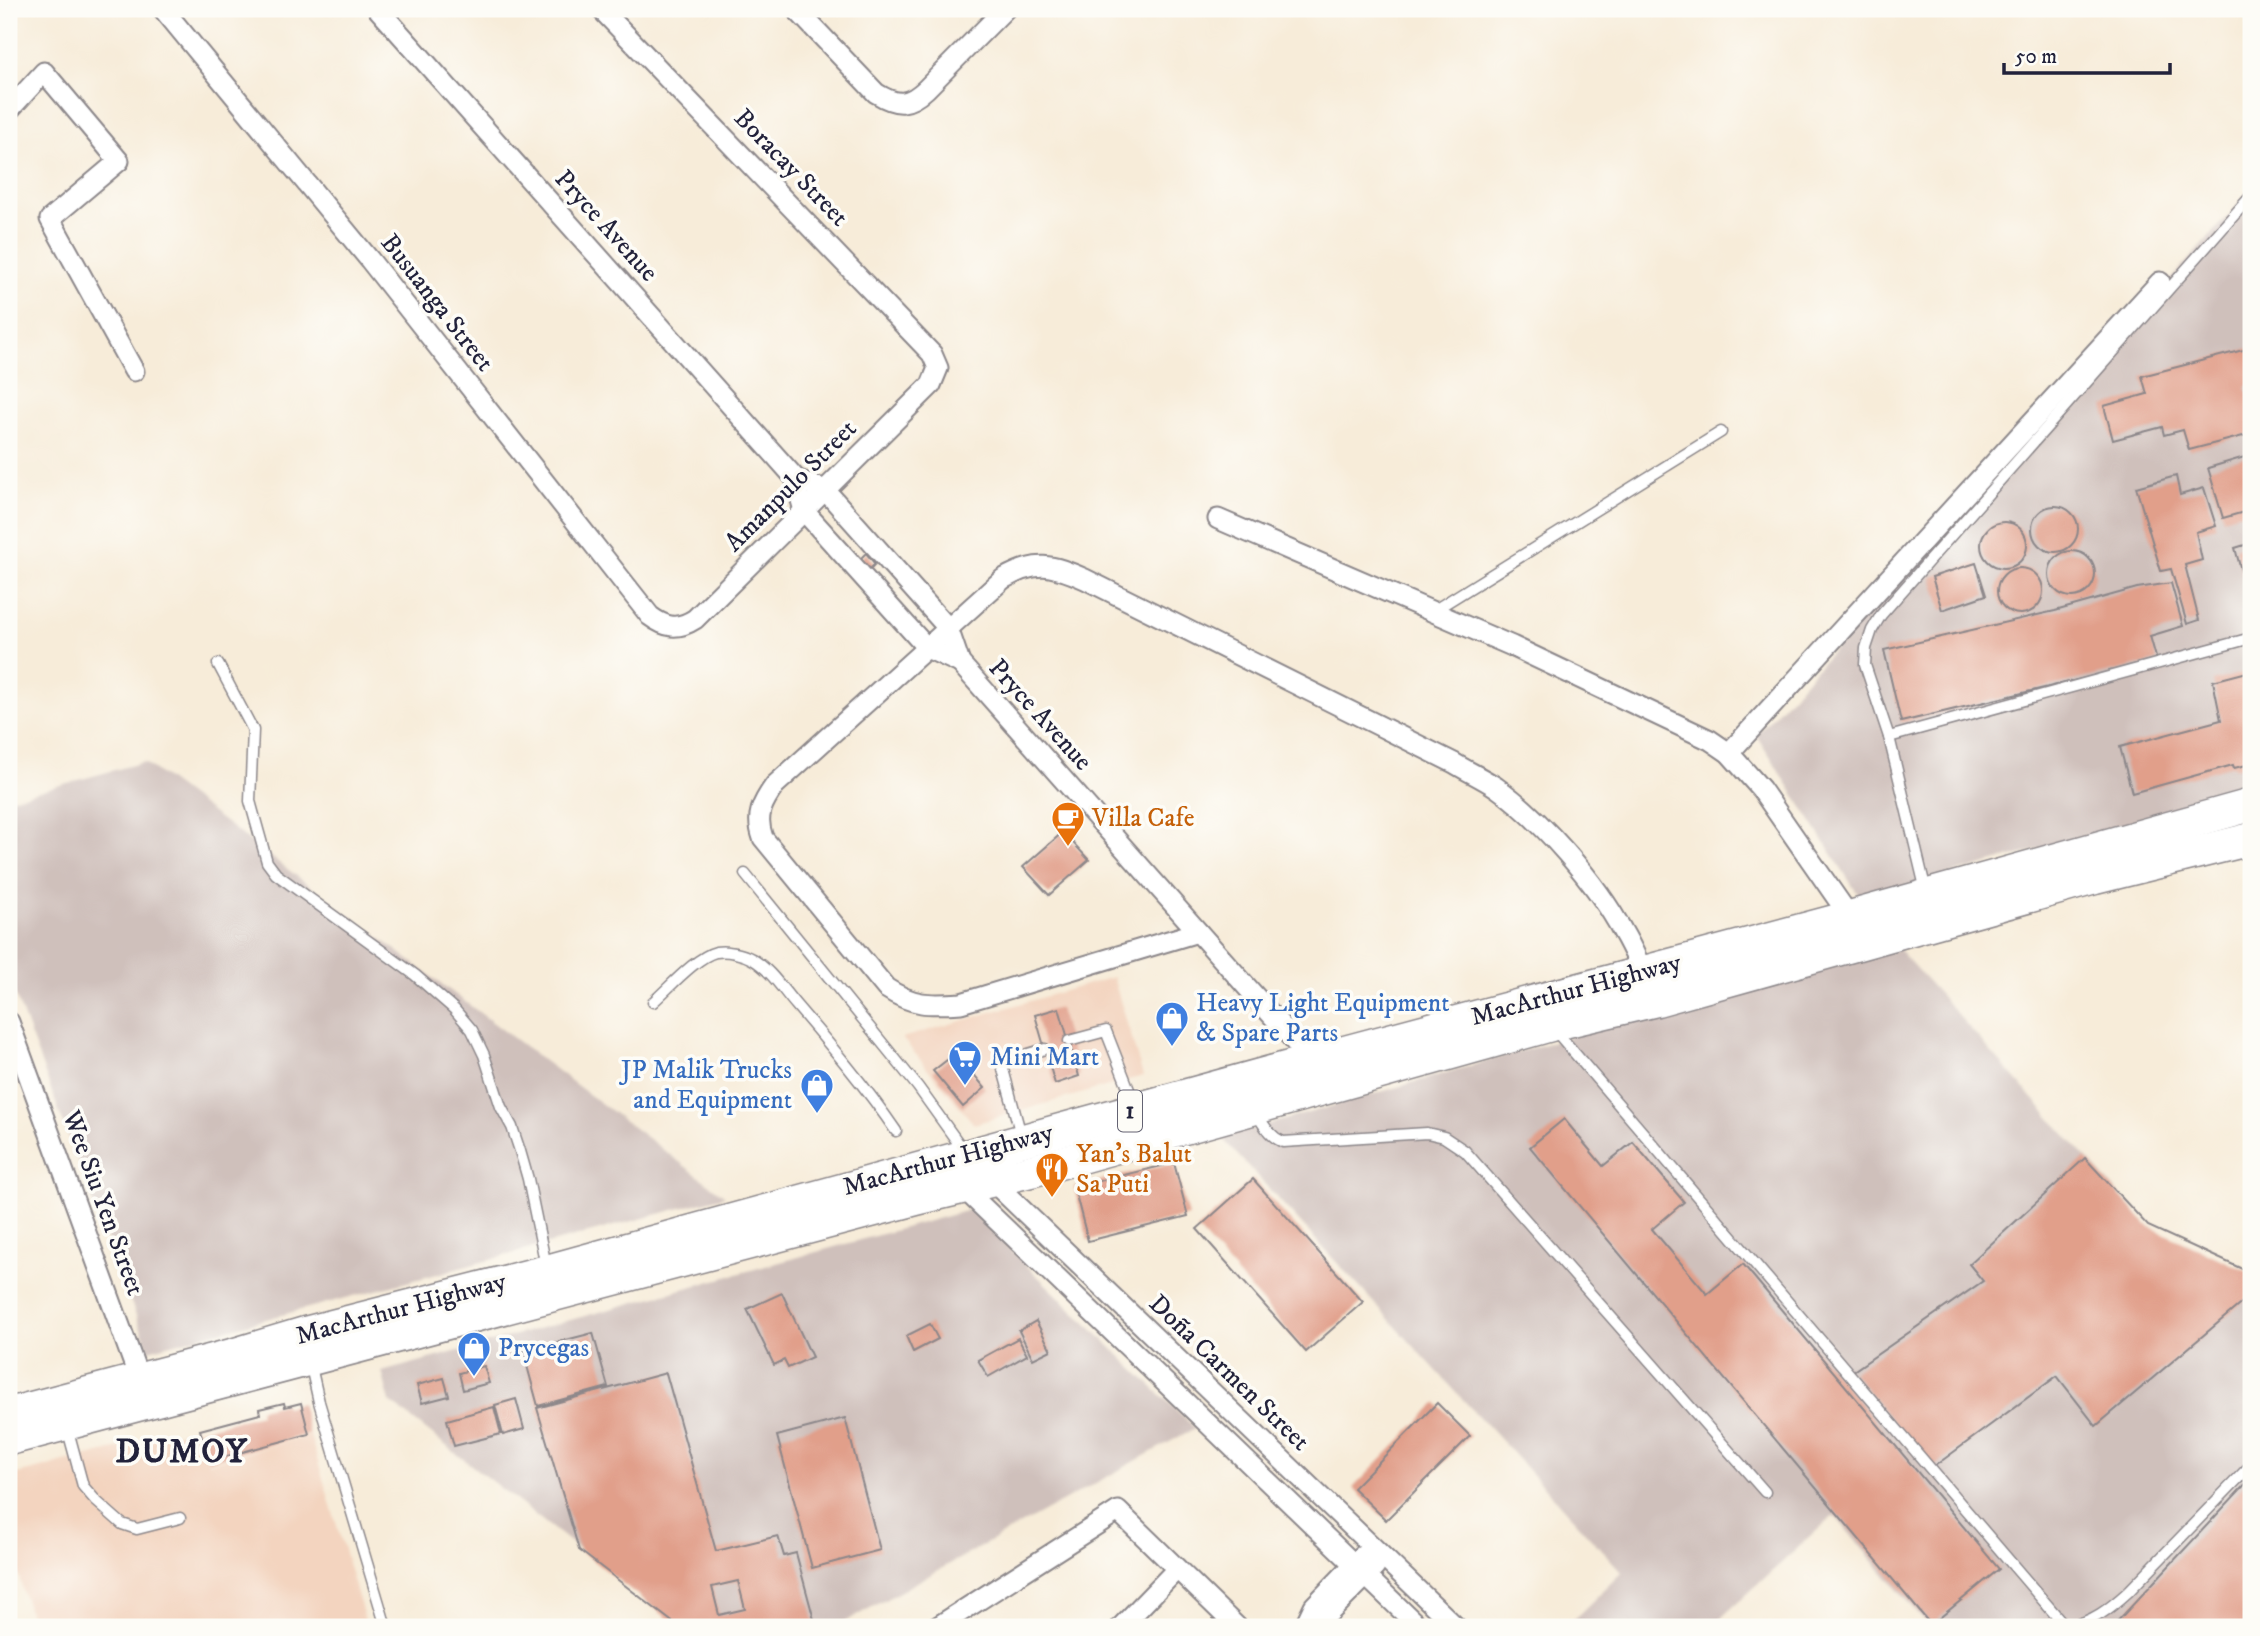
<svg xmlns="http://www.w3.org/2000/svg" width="2260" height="1636" font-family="'IM FELL DW Pica',serif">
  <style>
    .built { fill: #f3d4bf }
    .industrial { fill: #cfc0bb }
    .building { fill: #e19f8a; fill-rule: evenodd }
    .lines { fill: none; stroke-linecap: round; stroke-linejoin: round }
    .service-casing { stroke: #8c878a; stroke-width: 13 }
    .minor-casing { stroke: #8c878a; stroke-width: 23 }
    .trunk-casing { stroke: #8c878a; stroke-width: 35 }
    .service { stroke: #fff; stroke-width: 10 }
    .minor { stroke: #fff; stroke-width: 19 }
    .trunk { stroke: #fff; stroke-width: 32 }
    .labels { text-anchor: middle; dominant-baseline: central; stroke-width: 7; stroke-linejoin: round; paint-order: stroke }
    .shield { fill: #fdfcf7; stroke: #646373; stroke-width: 2 }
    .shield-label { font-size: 24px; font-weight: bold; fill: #22223b }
    .street-label { font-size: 26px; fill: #22223b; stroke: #fdfcf7 }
    .food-label { font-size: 26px; fill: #c56008; stroke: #fdfcf7; text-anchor: start }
    .shop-label { font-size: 26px; fill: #366cbe; stroke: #fdfcf7; text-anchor: start }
    .district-label { font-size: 33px; font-weight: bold; letter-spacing: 2px; fill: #22223b; stroke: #fdfcf7 }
  </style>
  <rect width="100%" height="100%" fill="#fdfcf7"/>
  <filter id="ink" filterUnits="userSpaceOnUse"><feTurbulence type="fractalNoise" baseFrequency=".0143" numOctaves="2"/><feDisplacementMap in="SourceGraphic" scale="14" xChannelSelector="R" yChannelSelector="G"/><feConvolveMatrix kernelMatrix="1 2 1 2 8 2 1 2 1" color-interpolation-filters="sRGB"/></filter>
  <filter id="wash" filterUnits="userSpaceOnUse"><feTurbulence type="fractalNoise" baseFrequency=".00686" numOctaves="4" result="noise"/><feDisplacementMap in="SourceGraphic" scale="28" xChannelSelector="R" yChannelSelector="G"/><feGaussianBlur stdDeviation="1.57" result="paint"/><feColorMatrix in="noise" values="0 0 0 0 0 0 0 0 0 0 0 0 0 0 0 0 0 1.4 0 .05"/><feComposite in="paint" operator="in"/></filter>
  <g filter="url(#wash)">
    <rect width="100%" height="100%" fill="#f7ecd9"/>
    <g class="built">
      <path d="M1113 977 1143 1076 974 1124 902 1038Z"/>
      <path d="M198 1428 209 1463 310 1435 367 1627H33L9 1541V1476Z"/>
    </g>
    <g class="industrial">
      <path d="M2251 191V790L1923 882 1863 902 1756 735Z"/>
      <path d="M144 762 725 1196 445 1272 149 1350 9 978V799Z"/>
      <path d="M1893 943 2148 1226 2251 1273V1627H1929L1834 1515 1711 1627H1566L1622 1572 1222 1138Z"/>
      <path d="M969 1210 1195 1428 836 1627H679L390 1402 382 1372Z"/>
    </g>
    <g id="blocks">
      <g class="building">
        <path d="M2251 348V385L2246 386 2251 405V434L2189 450 2183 430 2164 435 2162 427 2113 440 2104 406 2147 394 2142 376Z"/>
        <path d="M2251 455V510L2223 518 2208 468Z"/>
        <path d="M2176 476 2180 495 2204 488 2216 526 2196 532 2202 560 2185 565 2199 620 2187 624 2171 569 2161 571 2136 487Z"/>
        <circle cx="2055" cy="529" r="23"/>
        <circle cx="2004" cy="545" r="23"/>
        <path d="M2251 543V604H2250L2235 548Z"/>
        <circle cx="2072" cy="574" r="23"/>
        <path d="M866 553 875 564 869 570 860 559Z"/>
        <path d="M1976 563 1986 595 1942 610 1932 577Z"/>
        <circle cx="2020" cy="591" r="23"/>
        <path d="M2171 583 2183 626 2150 636 2157 661 1901 722 1884 650 2055 611 2137 588Z"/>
        <path d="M2251 671V764L2234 768 2233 765 2132 793 2120 747 2221 720 2213 681Z"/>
        <path d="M1063 832 1089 860 1049 895 1023 867Z"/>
        <path d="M1059 1008 1079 1076 1055 1084 1035 1015Z"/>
        <path d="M956 1053 985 1088 963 1107 933 1071Z"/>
        <path d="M1564 1119 1603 1166 1633 1142 1684 1202 1652 1229 1707 1294 1743 1264 1999 1569 1931 1625 1530 1147Z"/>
        <path d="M2085 1158 2148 1226 2251 1273V1295L2096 1426 2057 1376 1932 1468 1852 1372 1983 1281 1969 1264Z"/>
        <path d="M1174 1163 1188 1216 1088 1241 1074 1187Z"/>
        <path d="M1253 1179 1363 1302 1306 1352 1197 1229Z"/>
        <path d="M782 1293 812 1357 788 1368 784 1360 774 1365 747 1309Z"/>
        <path d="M1036 1321 1051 1350 1033 1359 1019 1331Z"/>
        <path d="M930 1324 938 1339 913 1352 906 1336Z"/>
        <path d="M593 1333 608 1387 538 1406 523 1351Z"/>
        <path d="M1018 1338 1027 1355 988 1377 978 1360Z"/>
        <path d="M484 1366 489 1383 463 1390 459 1373Z"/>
        <path d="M666 1373 716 1551 778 1536 784 1556 796 1553 816 1627H679L579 1550 537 1408ZM738 1581 745 1609 719 1615 712 1587Z"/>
        <path d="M444 1378 449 1396 422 1403 417 1385Z"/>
        <path d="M516 1399 524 1429 503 1435 495 1405Z"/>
        <path d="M284 1403 285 1407 301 1403 309 1434 209 1461 200 1430 260 1414 259 1409Z"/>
        <path d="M1437 1403 1470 1436 1386 1520 1353 1488Z"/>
        <path d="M494 1407 501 1434 454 1446 447 1420Z"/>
        <path d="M845 1418 880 1550 812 1568 777 1436Z"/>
        <path d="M2251 1478V1627H2112Z"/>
      </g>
    </g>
  </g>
  <g filter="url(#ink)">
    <use href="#blocks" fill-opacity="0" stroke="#8c878a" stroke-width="2"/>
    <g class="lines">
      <defs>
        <g id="service">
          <path d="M1433 611 1721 432"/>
          <path d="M218 664 253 730 250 801 267 862 276 874 415 975 454 1009 472 1030 484 1055 501 1107 512 1127 520 1151 528 1179 546 1266"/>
          <path d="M1889 737 2251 638"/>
          <path d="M745 874 918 1087 964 1151"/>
          <path d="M1926 891 1889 737 1865 665 1866 648 1872 630 1881 615 2251 196"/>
          <path d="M653 1002C669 988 696 957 716 952 727 950 743 954 752 959 770 969 783 990 796 1005 831 1046 866 1087 896 1131"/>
          <path d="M1554 1029 2066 1627"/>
          <path d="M1069 1041 1106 1031 1135 1105"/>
          <path d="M1256 1113C1264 1125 1269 1136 1283 1142L1427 1133 1444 1137 1465 1151 1765 1492"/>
          <path d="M1021 1135 1001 1062 1045 1049"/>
          <path d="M310 1362 319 1402 386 1627"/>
          <path d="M67 1427 83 1486 96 1501 122 1524 137 1529 180 1518"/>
          <path d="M2068 1627C2094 1621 2108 1610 2128 1592L2251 1465"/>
        </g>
        <g id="minor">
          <path d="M163 9 369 259 650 616C666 628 678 630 695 619L931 385 938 368 932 354 601 9"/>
          <path d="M378 9 796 479 825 490 948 628 960 663 1285 1030 1315 1066"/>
          <path d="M796 9 876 93C897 106 908 106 926 89L1005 9"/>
          <path d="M9 110 44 72 119 161 50 219 134 371"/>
          <path d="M801 500 804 511 927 648 960 663"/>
          <path d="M1218 519 1512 646 1710 740 1729 753 1761 789 1850 917"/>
          <path d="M1729 753 2160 282"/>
          <path d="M1198 932 961 1003C929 1005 913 1006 886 988L763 838C755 816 762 803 775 785L1003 579C1036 560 1051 564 1085 579L1454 763C1467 771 1482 778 1496 787 1541 819 1597 883 1623 932 1632 947 1639 964 1647 980"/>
          <path d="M9 1022 143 1389"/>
          <path d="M988 1177 1456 1627"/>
          <path d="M959 1184 1419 1627"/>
          <path d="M1307 1624 1325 1617 1375 1567"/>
          <path d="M937 1627 1118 1511 1237 1627"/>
          <path d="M1121 1627 1177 1569"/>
          <path d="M1304 1627 1314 1606 1362 1556"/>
        </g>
        <g id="trunk">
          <path d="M9 1414 232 1355 305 1333 547 1271 1311 1061 1850 917 2251 805"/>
          <path d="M9 1439 916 1199 1031 1171 1551 1025 1657 1000 2095 878 2251 839"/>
        </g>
      </defs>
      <use href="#service" class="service-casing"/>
      <use href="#minor" class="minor-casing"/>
      <use href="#trunk" class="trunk-casing"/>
      <use href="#service" class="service"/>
      <use href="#minor" class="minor"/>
      <use href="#trunk" class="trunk"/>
    </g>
  </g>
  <defs>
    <symbol id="cafe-pin" viewBox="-11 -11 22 30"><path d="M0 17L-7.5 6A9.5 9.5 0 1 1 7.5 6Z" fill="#e8710a" stroke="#fdfcf7"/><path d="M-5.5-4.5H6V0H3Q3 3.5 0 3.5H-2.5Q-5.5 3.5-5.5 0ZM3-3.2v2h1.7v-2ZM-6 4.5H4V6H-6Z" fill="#fff"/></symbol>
    <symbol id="shop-pin" viewBox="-11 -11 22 30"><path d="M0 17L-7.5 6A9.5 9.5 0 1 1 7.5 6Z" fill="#3f7fe0" stroke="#fdfcf7"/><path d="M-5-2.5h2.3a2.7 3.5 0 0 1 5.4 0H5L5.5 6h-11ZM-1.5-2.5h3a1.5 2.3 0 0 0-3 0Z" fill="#fff"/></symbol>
    <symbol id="supermarket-pin" viewBox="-11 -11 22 30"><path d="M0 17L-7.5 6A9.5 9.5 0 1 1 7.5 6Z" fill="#3f7fe0" stroke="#fdfcf7"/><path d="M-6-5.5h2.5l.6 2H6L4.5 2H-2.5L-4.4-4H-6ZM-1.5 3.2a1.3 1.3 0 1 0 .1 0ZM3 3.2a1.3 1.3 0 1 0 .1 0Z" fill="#fff"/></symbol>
    <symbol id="restaurant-pin" viewBox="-11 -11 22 30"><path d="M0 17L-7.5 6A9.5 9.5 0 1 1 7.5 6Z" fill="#e8710a" stroke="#fdfcf7"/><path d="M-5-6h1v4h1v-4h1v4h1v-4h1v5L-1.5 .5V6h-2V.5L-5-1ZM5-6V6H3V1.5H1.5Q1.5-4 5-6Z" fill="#fff"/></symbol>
  </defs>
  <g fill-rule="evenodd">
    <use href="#cafe-pin" x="1049" y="799" width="38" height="52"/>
    <use href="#shop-pin" x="1153" y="999" width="38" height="52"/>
    <use href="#supermarket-pin" x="946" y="1038" width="38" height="52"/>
    <use href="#shop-pin" x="798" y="1066" width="38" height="52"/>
    <use href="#restaurant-pin" x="1033" y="1150" width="38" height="52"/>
    <use href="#shop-pin" x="455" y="1329" width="38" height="52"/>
  </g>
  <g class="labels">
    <rect class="shield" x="1118" y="1090.5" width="24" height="41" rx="5"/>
    <g class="shield-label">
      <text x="1130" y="1111">1</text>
    </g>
    <g class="street-label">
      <text transform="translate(791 168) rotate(46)">Boracay Street</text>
      <text transform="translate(606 226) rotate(48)">Pryce Avenue</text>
      <text transform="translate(437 303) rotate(52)">Busuanga Street</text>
      <text transform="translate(791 486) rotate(-45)">Amanpulo Street</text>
      <text transform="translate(1040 715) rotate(48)">Pryce Avenue</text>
      <text transform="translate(1576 990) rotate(-15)">MacArthur Highway</text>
      <text transform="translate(948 1160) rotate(-15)">MacArthur Highway</text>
      <text transform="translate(103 1203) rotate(70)">Wee Siu Yen Street</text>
      <text transform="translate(401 1309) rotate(-15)">MacArthur Highway</text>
      <text transform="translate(1229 1373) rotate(44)">Doña Carmen Street</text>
    </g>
    <g class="food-label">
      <text x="1092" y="818">Villa Cafe</text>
      <text x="1076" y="1154">Yan's Balut<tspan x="1076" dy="30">Sa Puti</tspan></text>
    </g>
    <g class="shop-label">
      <text x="1196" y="1003">Heavy Light Equipment<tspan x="1196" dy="30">&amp; Spare Parts</tspan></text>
      <text x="990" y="1057">Mini Mart</text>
      <text x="792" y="1070" text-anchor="end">JP Malik Trucks<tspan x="792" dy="30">and Equipment</tspan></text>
      <text x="498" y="1348">Prycegas</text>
    </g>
    <g class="district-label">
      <text x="182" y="1452">DUMOY</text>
    </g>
  </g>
  <rect width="2260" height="1636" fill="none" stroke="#fdfcf7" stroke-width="35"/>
  <path d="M2004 63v10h166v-10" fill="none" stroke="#22223b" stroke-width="3.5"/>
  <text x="2015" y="63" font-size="21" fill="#22223b" stroke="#fdfcf7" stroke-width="5" paint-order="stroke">50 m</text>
</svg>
